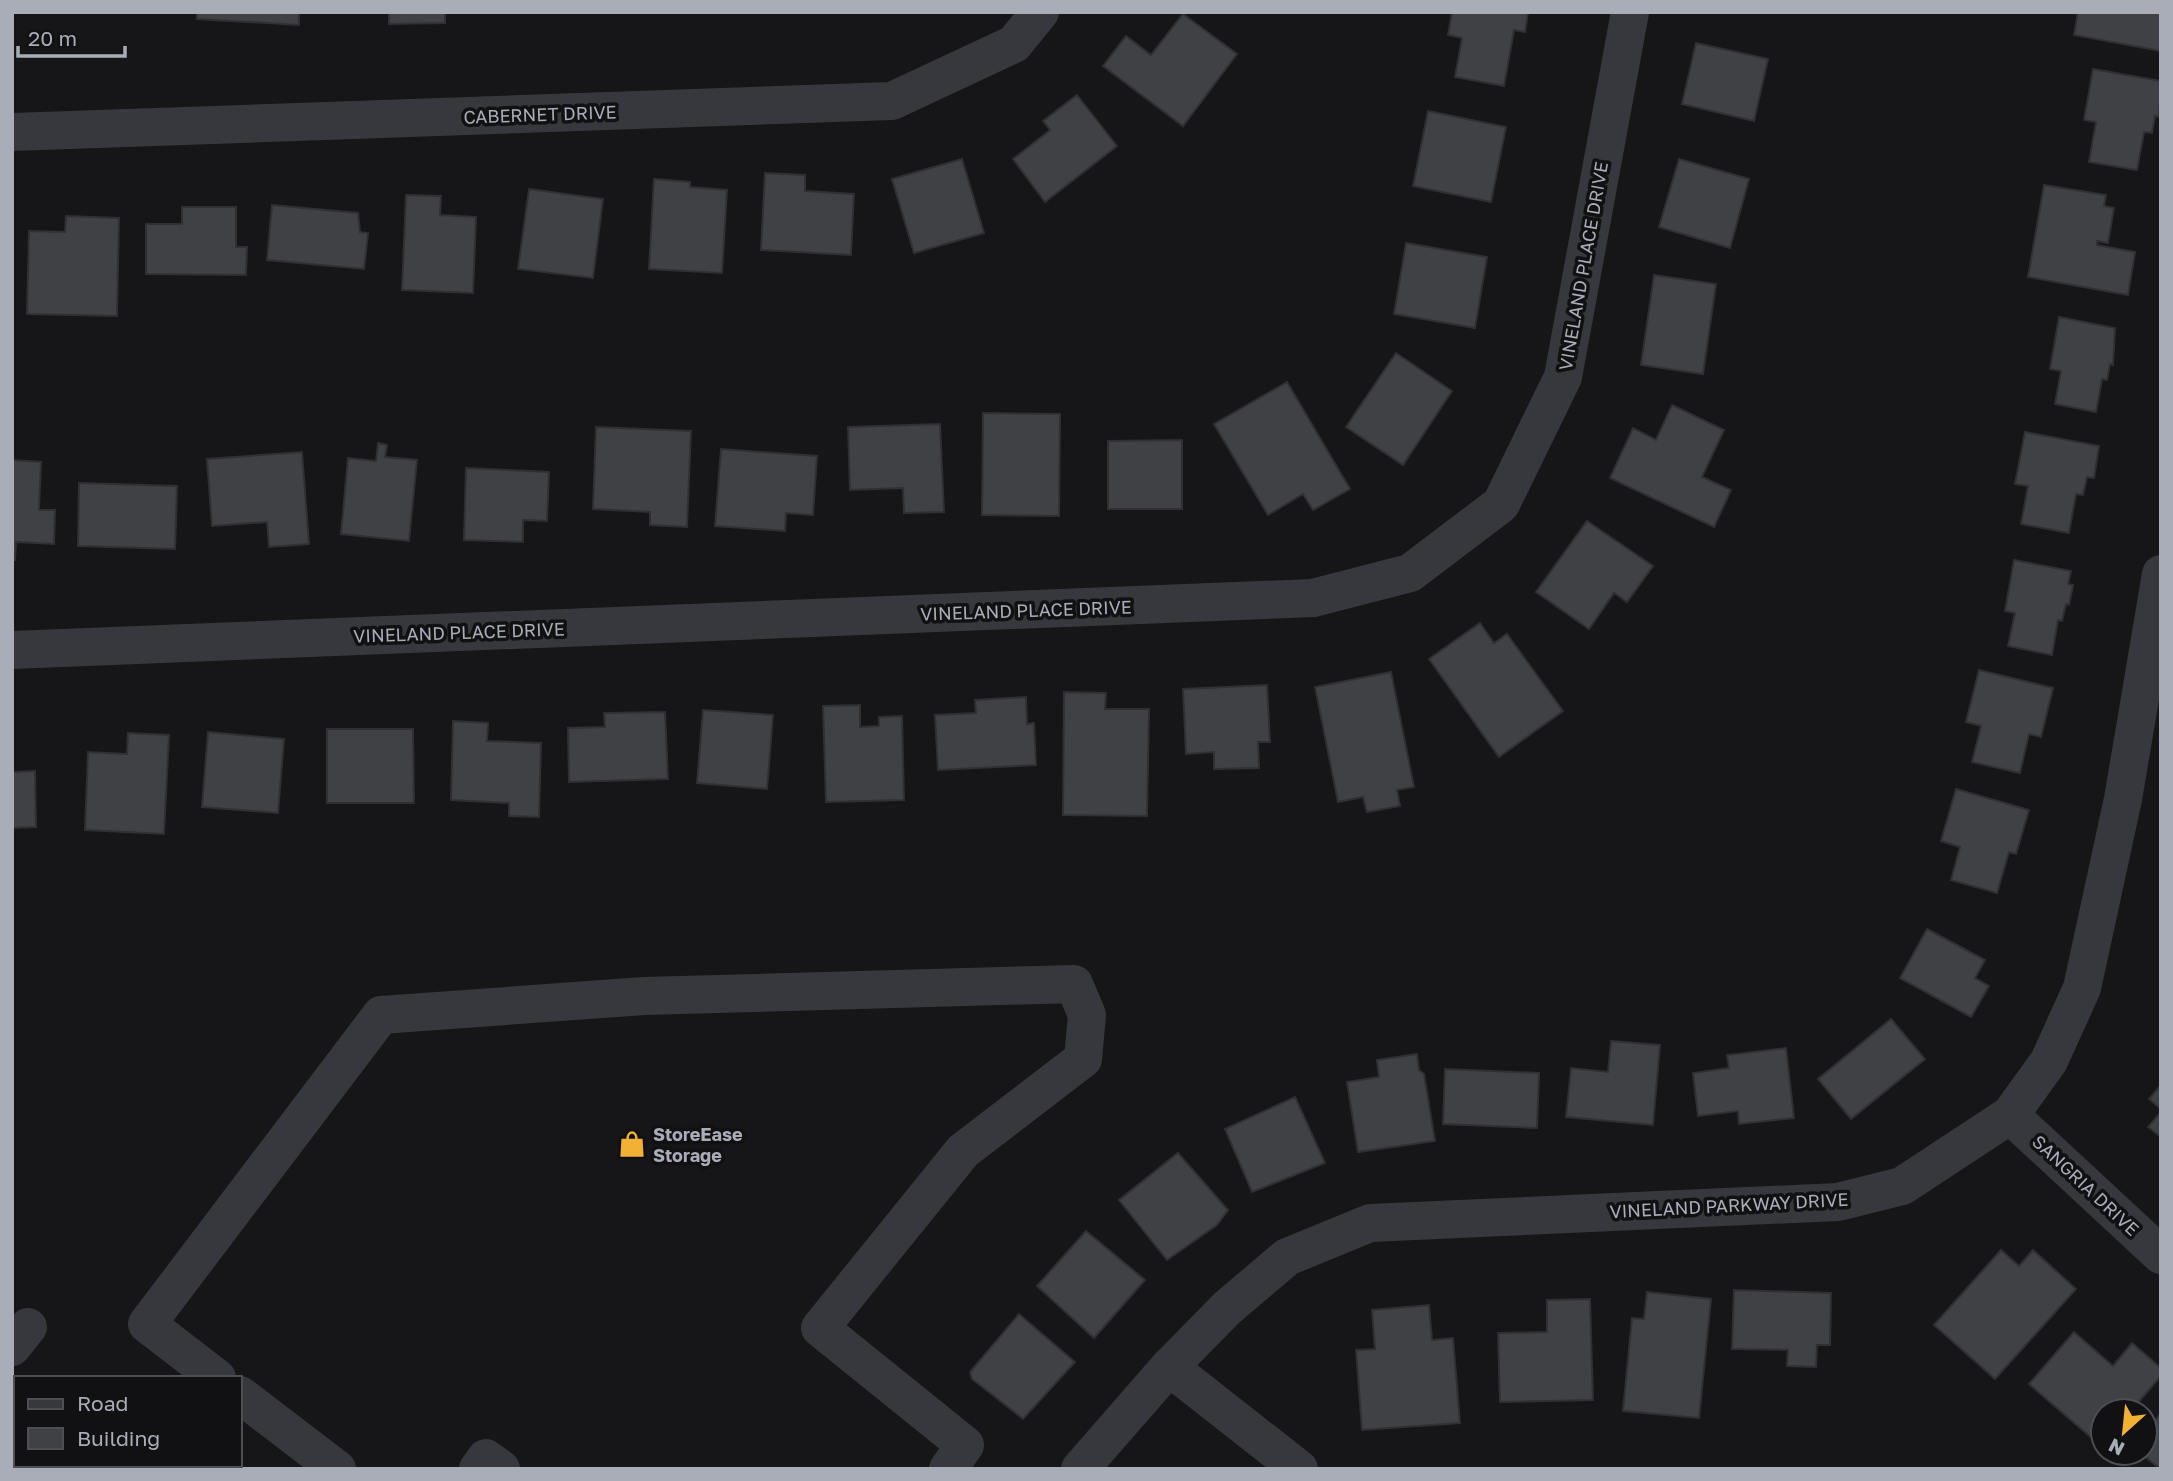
<svg xmlns="http://www.w3.org/2000/svg" width="2173" height="1481" font-family="'Golos Text',sans-serif">
  <style>
    .building { fill: #404145; stroke: #303034; stroke-width: 2 }
    .lines { fill: none; stroke-linecap: round; stroke-linejoin: round }
    .minor { stroke: #37383d; stroke-width: 38 }
    .labels { text-anchor: middle; dominant-baseline: central; stroke-width: 7; stroke-linejoin: round; paint-order: stroke }
    .street-label { font-size: 18px; fill: #a8adb8; stroke: #111113 }
    .poi-label { font-size: 18px; font-weight: bold; fill: #a8adb8; stroke: #111113; text-anchor: start }
  </style>
  <rect width="100%" height="100%" fill="#161618"/>
  <g class="building">
    <path d="M180 12H299V25L197 19V13Z"/>
    <path d="M389 12H445V23L389 24Z"/>
    <path d="M1452 12H1528L1525 32 1514 30 1504 86 1455 77 1462 38 1448 35Z"/>
    <path d="M2078 12H2161V51L2074 35Z"/>
    <path d="M1183 14 1237 54 1183 126 1103 66 1126 36 1151 55Z"/>
    <path d="M1696 43 1768 59 1754 121 1682 104Z"/>
    <path d="M2093 69 2161 81 2159 117 2155 116 2152 133 2144 132 2137 170 2089 162 2096 122 2084 120Z"/>
    <path d="M1077 95 1117 146 1045 202 1013 159 1050 130 1043 121Z"/>
    <path d="M1428 111 1506 127 1491 202 1413 186Z"/>
    <path d="M962 159 984 233 914 253 892 179Z"/>
    <path d="M1679 159 1749 179 1730 248 1659 227Z"/>
    <path d="M765 173 805 175V191L854 194 851 255 761 250Z"/>
    <path d="M654 179 690 182V187L727 190 722 273 649 269Z"/>
    <path d="M2044 185 2106 195 2104 206 2114 208 2108 243 2097 241V245L2135 252 2128 295 2028 277Z"/>
    <path d="M529 189 603 199 593 278 518 269Z"/>
    <path d="M406 195 441 196 440 215 476 217 473 293 402 290Z"/>
    <path d="M272 205 358 213 360 232 368 233 364 269 267 260Z"/>
    <path d="M182 207H236V247H247L246 275 146 274V224H182Z"/>
    <path d="M66 216 119 218 117 316 27 314 29 231 65 232Z"/>
    <path d="M1406 243 1487 257 1475 328 1394 314Z"/>
    <path d="M1654 275 1716 284 1703 374 1641 365Z"/>
    <path d="M2059 317 2115 328 2113 365 2110 364 2107 380 2102 379 2096 412 2055 404 2061 371 2050 369Z"/>
    <path d="M1396 353 1452 391 1403 465 1346 427Z"/>
    <path d="M1287 382 1350 489 1313 510 1303 494 1268 515 1214 424Z"/>
    <path d="M1672 405 1724 430 1702 477 1731 490 1714 527 1610 478 1633 428 1656 440Z"/>
    <path d="M983 413 1060 414 1059 516 982 515Z"/>
    <path d="M940 424 944 512 904 513 903 488 850 490 848 427Z"/>
    <path d="M596 427 691 431 687 527 650 525V512L593 509Z"/>
    <path d="M2025 432 2099 446 2094 478 2087 477 2083 495 2076 494 2069 533 2021 524 2028 486 2015 484Z"/>
    <path d="M1182 440V509H1108V441Z"/>
    <path d="M378 443 387 445 385 457 417 460 409 541 341 534 348 458 376 461Z"/>
    <path d="M721 449 817 456 813 515 786 513 785 531 715 526Z"/>
    <path d="M302 452 309 544 269 547 267 522 212 526 207 459Z"/>
    <path d="M12 460 41 462 39 510H55L54 544 16 542 15 560 12 559Z"/>
    <path d="M466 468 549 472 547 521 523 520V542L464 540Z"/>
    <path d="M79 483 177 486 175 549 78 546Z"/>
    <path d="M1587 521 1653 566 1627 602 1614 593 1589 629 1536 592Z"/>
    <path d="M2014 560 2071 571 2068 584 2073 585 2069 605 2066 604 2062 621 2058 620 2052 655 2008 646 2015 613 2005 611Z"/>
    <path d="M1480 623 1494 643 1507 634 1563 711 1499 757 1429 659Z"/>
    <path d="M1979 670 2053 688 2041 737 2029 734 2020 773 1972 762 1981 726 1966 722Z"/>
    <path d="M1391 672 1414 787 1397 790 1400 806 1367 812 1363 797 1338 802 1315 687Z"/>
    <path d="M1267 685 1270 742H1258L1259 768 1214 769V752L1186 754 1183 689Z"/>
    <path d="M1064 692 1106 693 1105 709H1149L1147 816 1063 815Z"/>
    <path d="M1026 697 1027 724 1034 723 1036 765 938 770 935 715 976 713 975 700Z"/>
    <path d="M860 705V727L879 726V717L902 716 904 800 826 802 823 706Z"/>
    <path d="M703 710 773 715 767 789 697 783Z"/>
    <path d="M665 712 668 779 569 782 568 728 605 727 604 713Z"/>
    <path d="M453 721 488 723 487 741 541 743 539 817 509 816V803L451 800Z"/>
    <path d="M327 729H413L414 803H327Z"/>
    <path d="M208 732 284 739 278 813 202 807Z"/>
    <path d="M128 733 169 735 164 834 85 830 88 752 127 754Z"/>
    <path d="M35 771 36 827 12 828V772Z"/>
    <path d="M1956 789 2029 810 2016 854 2009 852 1997 893 1951 880 1960 847 1941 841Z"/>
    <path d="M1927 929 1985 960 1975 978 1989 986 1971 1017 1900 978Z"/>
    <path d="M1891 1019 1925 1059 1851 1119 1818 1079Z"/>
    <path d="M1611 1041 1660 1045 1653 1125 1566 1117 1571 1068 1608 1072Z"/>
    <path d="M1786 1048 1794 1118 1739 1124 1738 1111 1698 1116 1693 1073 1729 1068 1727 1055Z"/>
    <path d="M1417 1054 1419 1070 1424 1074 1435 1141 1358 1152 1347 1082 1379 1077 1377 1060Z"/>
    <path d="M1445 1069 1539 1073 1537 1128 1443 1124Z"/>
    <path d="M2161 1085V1109L2149 1099Z"/>
    <path d="M1295 1097 1325 1163 1252 1192 1225 1129Z"/>
    <path d="M2161 1112V1137L2148 1127Z"/>
    <path d="M1178 1153 1228 1210 1217 1225 1167 1260 1119 1200Z"/>
    <path d="M1086 1231 1145 1280 1094 1338 1037 1286Z"/>
    <path d="M2001 1250 2019 1266 2033 1250 2076 1289 1995 1379 1934 1325Z"/>
    <path d="M1734 1290 1831 1293 1830 1345H1817L1816 1367 1787 1366 1788 1350 1732 1349Z"/>
    <path d="M1647 1292 1711 1299 1699 1418 1623 1411 1632 1318 1644 1319Z"/>
    <path d="M1590 1299 1593 1400 1500 1402 1498 1333 1547 1332V1300Z"/>
    <path d="M1429 1305 1432 1340 1453 1338 1460 1423 1362 1430 1356 1350 1375 1349 1372 1310Z"/>
    <path d="M1019 1314 1075 1362 1023 1419 972 1379 970 1372Z"/>
    <path d="M2074 1332 2113 1366 2132 1343 2161 1368V1376L2131 1411H2103L2101 1446 2029 1384Z"/>
    <path d="M2161 1413V1469H2160L2141 1453H2145V1432Z"/>
  </g>
  <g class="lines">
    <g class="minor">
      <path d="M12 132 892 101 1014 44 1040 12"/>
      <path d="M12 650 1313 598 1410 573 1501 504 1563 377 1630 12"/>
      <path d="M2010 1115 2161 1255"/>
      <path d="M12 1347 28 1327"/>
      <path d="M1169 1367 1299 1469"/>
      <path d="M217 1378 147 1324 381 1015 644 996 1074 984 1087 1015 1083 1059 963 1151 820 1328 965 1445 948 1469"/>
      <path d="M240 1395 337 1469"/>
      <path d="M478 1469 486 1458 501 1469"/>
      <path d="M1080 1469 1169 1367 1227 1308 1287 1257 1370 1223 1838 1202 1902 1186 2010 1115 2049 1061 2082 988 2123 799 2161 574"/>
    </g>
  </g>
  <defs>
    <symbol id="shop-bare" viewBox="-9 -9 18 18"><path d="M-5-2.5h2.3a2.7 3.5 0 0 1 5.4 0H5L5.5 6h-11ZM-1.5-2.5h3a1.5 2.3 0 0 0-3 0Z" fill="#f2b134" stroke="#111113" stroke-width="2.5" paint-order="stroke"/></symbol>
  </defs>
  <g fill-rule="evenodd">
    <use href="#shop-bare" x="613" y="1125" width="38" height="38"/>
  </g>
  <g class="labels">
    <g class="street-label">
      <text transform="translate(540 114) rotate(-2)">CABERNET DRIVE</text>
      <text transform="translate(1583 266) rotate(-80)">VINELAND PLACE DRIVE</text>
      <text transform="translate(1026 610) rotate(-2)">VINELAND PLACE DRIVE</text>
      <text transform="translate(459 632) rotate(-2)">VINELAND PLACE DRIVE</text>
      <text transform="translate(2086 1185) rotate(43)">SANGRIA DRIVE</text>
      <text transform="translate(1729 1205) rotate(-3)">VINELAND PARKWAY DRIVE</text>
    </g>
    <g class="poi-label">
      <text x="653" y="1134">StoreEase<tspan x="653" dy="21">Storage</tspan></text>
    </g>
  </g>
  <rect width="2173" height="1481" fill="none" stroke="#a8adb8" stroke-width="28"/>
  <rect x="14" y="1376" width="228" height="91" fill="#111113" stroke="#4d4f55" stroke-width="2"/>
  <rect x="28" y="1399" width="35" height="10" fill="#37383d" stroke="#4d4f55" stroke-width="2"/>
  <text x="77" y="1411" font-size="21" fill="#a8adb8">Road</text>
  <rect x="28" y="1428" width="35" height="21" fill="#404145" stroke="#4d4f55" stroke-width="2"/>
  <text x="77" y="1446" font-size="21" fill="#a8adb8">Building</text>
  <g transform="translate(2124 1432) rotate(207)"><circle r="33" fill="#111113" stroke="#4d4f55" stroke-width="2"/>
  <path d="M0-5L12 26L0 18L-12 26Z" fill="#f2b134"/>
  <text y="-10" font-size="19" font-weight="bold" text-anchor="middle" fill="#a8adb8">N</text>
  </g>
  <path d="M18 46v10h107v-10" fill="none" stroke="#a8adb8" stroke-width="3.5"/>
  <text x="28" y="46" font-size="21" fill="#a8adb8" stroke="#111113" stroke-width="5" paint-order="stroke">20 m</text>
</svg>
